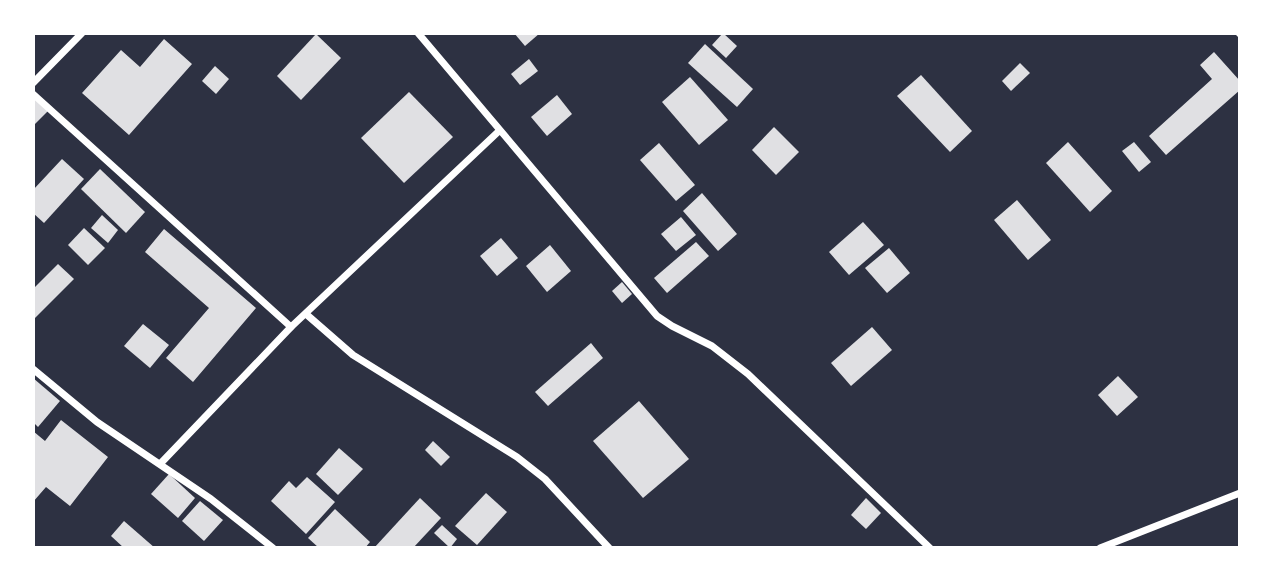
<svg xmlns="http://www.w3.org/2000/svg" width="1273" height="581" font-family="Lato,sans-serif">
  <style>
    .building { fill: #e0e0e3 }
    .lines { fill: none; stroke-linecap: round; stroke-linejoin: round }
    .minor { stroke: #fff; stroke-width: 7 }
  </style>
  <rect width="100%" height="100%" fill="#2d3142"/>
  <g class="building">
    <path d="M514 33H540L525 46Z"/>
    <path d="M723 33 737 46 726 58 712 45Z"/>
    <path d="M316 34 341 58 301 100 277 76Z"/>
    <path d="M164 39 192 64 129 135 82 93 121 50 140 67Z"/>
    <path d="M705 44 753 89 737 107 688 63Z"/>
    <path d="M1214 52 1240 81V90L1166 155 1149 136 1212 79 1200 65Z"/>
    <path d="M529 59 538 71 520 85 511 74Z"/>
    <path d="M1020 63 1030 73 1011 91 1002 81Z"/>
    <path d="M215 66 229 79 216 94 202 81Z"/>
    <path d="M921 75 972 131 950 152 897 96Z"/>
    <path d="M690 77 728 120 699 145 662 102Z"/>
    <path d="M409 92 453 137 404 183 361 138Z"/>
    <path d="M33 95 49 110 33 126Z"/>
    <path d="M557 95 572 114 547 136 531 117Z"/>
    <path d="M774 127 799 152 776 175 752 150Z"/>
    <path d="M1068 142 1112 191 1090 212 1046 163Z"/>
    <path d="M1134 142 1151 162 1139 172 1122 151Z"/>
    <path d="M659 143 695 185 676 201 640 160Z"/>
    <path d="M62 159 84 179 44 223 33 213V190Z"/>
    <path d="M100 169 145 212 126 233 81 189Z"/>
    <path d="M702 193 737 234 718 251 683 211Z"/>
    <path d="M1017 200 1051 240 1028 260 994 220Z"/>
    <path d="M102 215 118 230 108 243 91 228Z"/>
    <path d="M681 217 696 235 676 251 661 234Z"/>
    <path d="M863 222 884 245 849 275 829 252Z"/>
    <path d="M84 228 105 248 88 265 68 245Z"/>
    <path d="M164 229 256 308 193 382 166 358 209 308 145 252Z"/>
    <path d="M501 238 518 258 497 276 480 256Z"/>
    <path d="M696 242 709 256 667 293 654 278Z"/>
    <path d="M550 245 571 271 547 292 526 266Z"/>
    <path d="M889 248 910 273 887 293 865 268Z"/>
    <path d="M58 264 74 279 33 320V289Z"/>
    <path d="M622 282 632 294 622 303 612 291Z"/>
    <path d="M143 324 169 345 150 368 124 346Z"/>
    <path d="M872 327 892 350 851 386 831 363Z"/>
    <path d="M591 343 603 358 548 406 535 392Z"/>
    <path d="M1118 376 1138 397 1117 416 1098 395Z"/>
    <path d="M33 378 60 401 38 427 33 422Z"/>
    <path d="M639 401 689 459 643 498 593 441Z"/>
    <path d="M61 420 108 457 70 506 46 487 33 502V431L45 441Z"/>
    <path d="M433 441 450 457 441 466 425 450Z"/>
    <path d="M339 448 363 469 338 495 316 474Z"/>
    <path d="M169 474 195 498 178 518 151 494Z"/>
    <path d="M307 477 335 502 306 534 271 501 289 481 296 488Z"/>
    <path d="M486 493 507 512 477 545 455 526Z"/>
    <path d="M420 498 441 518 413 548H374Z"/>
    <path d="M866 498 881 513 866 529 851 515Z"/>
    <path d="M200 501 223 520 204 541 182 521Z"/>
    <path d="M335 509 370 542 365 548H319L308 538Z"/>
    <path d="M124 521 155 548H124L111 536Z"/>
    <path d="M442 525 457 539 450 548 434 533Z"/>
  </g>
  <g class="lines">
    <g class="minor">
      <path d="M418 33 657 316 672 326 712 346 748 374 930 548"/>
      <path d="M1239 33 1240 34"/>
      <path d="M33 83 82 33"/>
      <path d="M33 94 291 327"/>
      <path d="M306 314 353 355 517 457 545 479 609 548"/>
      <path d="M33 369 97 422 211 499 273 548"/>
      <path d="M161 463 291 327 499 131"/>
      <path d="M1100 548 1240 493"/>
    </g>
  </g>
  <rect width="1273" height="581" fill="none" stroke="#ffffff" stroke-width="70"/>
</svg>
